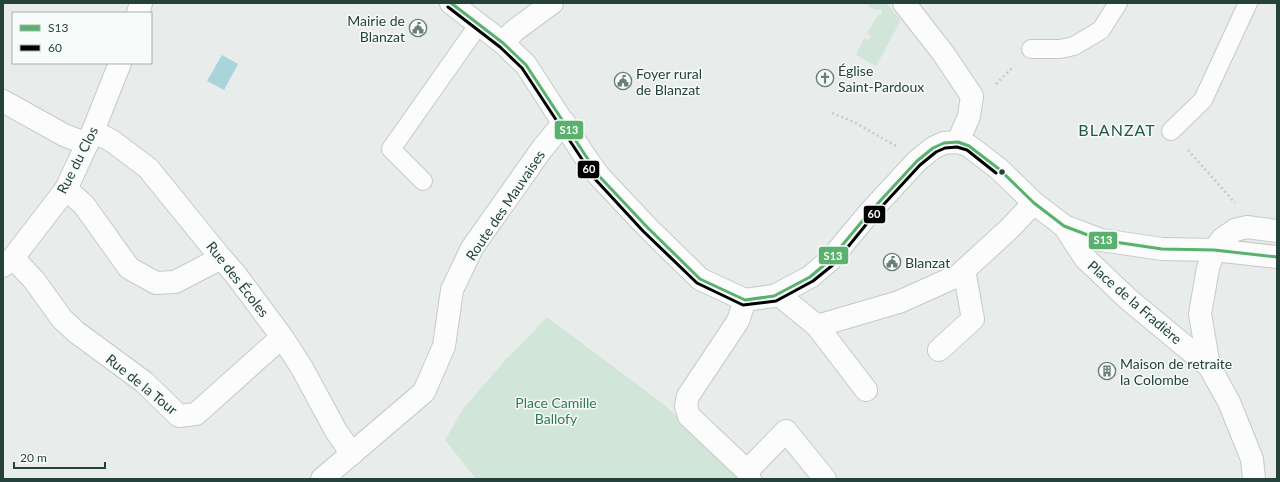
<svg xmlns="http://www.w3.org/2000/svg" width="1280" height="482" font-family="Lato,sans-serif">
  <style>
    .green { fill: #d1e6d8 }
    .water { fill: #a9d4db }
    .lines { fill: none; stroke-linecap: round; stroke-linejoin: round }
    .service-casing { stroke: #c5cac8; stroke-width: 20 }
    .minor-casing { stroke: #c5cac8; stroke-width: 24 }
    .tertiary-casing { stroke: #c5cac8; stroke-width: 24 }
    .path { stroke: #c3ccca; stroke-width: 2.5; stroke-dasharray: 2 3; stroke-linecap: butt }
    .service { stroke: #fcfcfc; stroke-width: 18 }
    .minor { stroke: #fcfcfc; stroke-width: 22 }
    .tertiary { stroke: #fcfcfc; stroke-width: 22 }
    .bus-1-casing { stroke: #f7fbf9; stroke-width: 6 }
    .bus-2-casing { stroke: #f7fbf9; stroke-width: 6 }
    .bus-1 { stroke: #59b16d; stroke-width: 3 }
    .bus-2 { stroke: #000; stroke-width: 3 }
    .bus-dot { fill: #24423a; stroke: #f7fbf9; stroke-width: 1.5 }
    .labels { text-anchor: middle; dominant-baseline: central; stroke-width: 3; stroke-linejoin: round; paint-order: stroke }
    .poi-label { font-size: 14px; fill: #24423a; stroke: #f7fbf9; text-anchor: start }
    .street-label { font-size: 14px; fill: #24423a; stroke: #f7fbf9 }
    .park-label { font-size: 14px; fill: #2d7a4b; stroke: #f7fbf9 }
    .quarter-label { font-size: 16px; letter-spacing: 1px; fill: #1f5548; stroke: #f7fbf9 }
    .line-badge { stroke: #f7fbf9; stroke-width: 1.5 }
    .badge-label { font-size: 11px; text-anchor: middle; font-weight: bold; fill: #fff }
  </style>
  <rect width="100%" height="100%" fill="#e8edeb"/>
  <g class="green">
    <path d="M869 3H886L901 20 876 66 856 55 864 38 868 40 871 36 867 33 878 15 882 14 881 9 876 10 868 6Z"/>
    <path d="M547 317 666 406 739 479H476L445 440 463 409 507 358H508Z"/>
  </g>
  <path class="water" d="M222 55 238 64 224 90 207 81Z"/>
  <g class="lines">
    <defs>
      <g id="service">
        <path d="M1031 49H1060L1074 46 1101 30 1118 3"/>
        <path d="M1171 131 1203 100 1248 3"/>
        <path d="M423 181 391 149 479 24"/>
      </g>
      <g id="minor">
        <path d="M904 3 943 53 972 96 969 116 958 142"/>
        <path d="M138 13 141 3"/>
        <path d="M503 43 514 31 552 3"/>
        <path d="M3 101 64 135 87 144"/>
        <path d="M93 131 112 141 148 168 221 258 236 275 282 337 302 368 336 431 352 454"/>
        <path d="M66 189 84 205 129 268 156 283 175 282 221 258"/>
        <path d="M1064 226 1085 258 1128 299 1209 366"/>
        <path d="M13 258 34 280 62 319 76 332 144 382 179 416 196 414 282 337"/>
        <path d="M3 266 13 258 66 189 93 131 120 63"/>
        <path d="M778 294 817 326 899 302 959 275 1009 229 1034 203"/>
        <path d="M745 300 738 321 688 396 686 406 689 416 747 471 750 479"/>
        <path d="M817 326 866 390"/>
        <path d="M939 350 973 319 964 270"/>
        <path d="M747 471 786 431 825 479"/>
        <path d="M1254 479 1252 459 1229 402 1209 366 1200 314 1208 268 1214 250 1222 239 1235 230 1247 227 1277 231"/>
      </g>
      <g id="tertiary">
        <path d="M451 3 503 43 526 65 584 155 599 176 647 227 700 279 745 300 774 296 810 277 830 260 869 213 917 161 933 148 944 143 958 142 969 146 999 169 1034 203 1064 226 1101 240 1162 249 1214 250 1277 257"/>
        <path d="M322 479 424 392 444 346 452 290 472 248 542 149 564 122"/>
      </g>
    </defs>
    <use href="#service" class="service-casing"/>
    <use href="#minor" class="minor-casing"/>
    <use href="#tertiary" class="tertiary-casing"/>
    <g class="path">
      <path d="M996 84 1013 67"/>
      <path d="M832 113 854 122 896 146"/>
      <path d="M1188 150 1235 203"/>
    </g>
    <use href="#service" class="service"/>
    <use href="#minor" class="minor"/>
    <use href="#tertiary" class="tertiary"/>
    <defs>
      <path id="bus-1" d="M451 3 503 43 526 65 599 176 647 227 700 279 745 300 774 296 810 277 830 260 869 213 917 161 933 148 944 143 958 142 969 146 999 169 1034 203 1064 226 1101 240 1162 249 1214 250 1277 257"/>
      <path id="bus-2" d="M448 7 500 47 522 68 595 179 643 231 697 283 743 305 776 301 813 281 834 264 873 216 920 165 936 152 945 148 957 147 967 150 996 173"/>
    </defs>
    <use href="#bus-1" class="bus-1-casing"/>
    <use href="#bus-2" class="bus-2-casing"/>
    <use href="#bus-1" class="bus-1"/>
    <use href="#bus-2" class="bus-2"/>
  </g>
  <defs>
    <symbol id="civic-ring" viewBox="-11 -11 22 22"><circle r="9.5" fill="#f7fbf9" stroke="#697e78" stroke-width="1.5"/><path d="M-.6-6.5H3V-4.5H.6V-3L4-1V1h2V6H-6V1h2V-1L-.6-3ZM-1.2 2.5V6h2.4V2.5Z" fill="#697e78"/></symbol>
    <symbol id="church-ring" viewBox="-11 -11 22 22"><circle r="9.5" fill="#f7fbf9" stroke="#697e78" stroke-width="1.5"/><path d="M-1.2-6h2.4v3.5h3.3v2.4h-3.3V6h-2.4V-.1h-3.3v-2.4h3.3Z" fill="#697e78"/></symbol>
    <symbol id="building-ring" viewBox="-11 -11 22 22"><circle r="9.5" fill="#f7fbf9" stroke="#697e78" stroke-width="1.5"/><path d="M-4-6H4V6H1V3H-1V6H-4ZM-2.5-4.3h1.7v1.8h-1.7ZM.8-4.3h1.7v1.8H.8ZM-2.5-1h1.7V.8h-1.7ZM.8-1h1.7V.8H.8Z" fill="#697e78"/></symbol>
  </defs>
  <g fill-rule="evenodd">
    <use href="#civic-ring" x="408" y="18" width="20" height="20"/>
    <use href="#church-ring" x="815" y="68" width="20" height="20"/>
    <use href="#civic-ring" x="613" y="71" width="20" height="20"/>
    <use href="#civic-ring" x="882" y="252" width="20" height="20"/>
    <use href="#building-ring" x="1097" y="361" width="20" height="20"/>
  </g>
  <circle class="bus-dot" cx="1002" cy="172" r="3.5"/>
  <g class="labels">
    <g class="poi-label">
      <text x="405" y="20" text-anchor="end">Mairie de<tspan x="405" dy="16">Blanzat</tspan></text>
      <text x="838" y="70">Église<tspan x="838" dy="16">Saint-Pardoux</tspan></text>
      <text x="636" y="73">Foyer rural<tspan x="636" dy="16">de Blanzat</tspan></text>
      <text x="905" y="262">Blanzat</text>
      <text x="1120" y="363">Maison de retraite<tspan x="1120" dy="16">la Colombe</tspan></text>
    </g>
    <g class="street-label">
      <text transform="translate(77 160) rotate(-63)">Rue du Clos</text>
      <text transform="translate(505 205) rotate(-56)">Route des Mauvaises</text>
      <text transform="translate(238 279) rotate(52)">Rue des Écoles</text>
      <text transform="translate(1135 302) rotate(41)">Place de la Fradière</text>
      <text transform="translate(142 384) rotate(39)">Rue de la Tour</text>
    </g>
    <g class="park-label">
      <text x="556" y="402">Place Camille<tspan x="556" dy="16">Ballofy</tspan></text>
    </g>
    <g class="quarter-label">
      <text x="1117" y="129">BLANZAT</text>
    </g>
  </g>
  <g class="line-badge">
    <rect x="554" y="120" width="30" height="20" rx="4" fill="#59b16d"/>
    <rect x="577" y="160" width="23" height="19" rx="4" fill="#000"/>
    <rect x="863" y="205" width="23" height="19" rx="4" fill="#000"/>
    <rect x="1088" y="231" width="30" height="19" rx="4" fill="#59b16d"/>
    <rect x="818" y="246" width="31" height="19" rx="4" fill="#59b16d"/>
  </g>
  <g class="badge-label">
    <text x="569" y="134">S13</text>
    <text x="589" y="173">60</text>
    <text x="874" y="218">60</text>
    <text x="1103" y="244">S13</text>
    <text x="833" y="260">S13</text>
  </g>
  <rect width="1280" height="482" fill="none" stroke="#24423a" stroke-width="8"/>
  <rect x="12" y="12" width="140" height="52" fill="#f7fbf9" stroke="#a3b1ad"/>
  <rect x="20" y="25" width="20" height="6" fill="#59b16d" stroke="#a3b1ad"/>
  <text x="48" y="32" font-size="12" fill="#24423a">S13</text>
  <rect x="20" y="45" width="20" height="6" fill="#000000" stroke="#a3b1ad"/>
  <text x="48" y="52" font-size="12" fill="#24423a">60</text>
  <path d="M14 462v6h91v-6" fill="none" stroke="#24423a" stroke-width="2"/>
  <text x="20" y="462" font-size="12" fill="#24423a" stroke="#f7fbf9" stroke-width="3" paint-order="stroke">20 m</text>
</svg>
